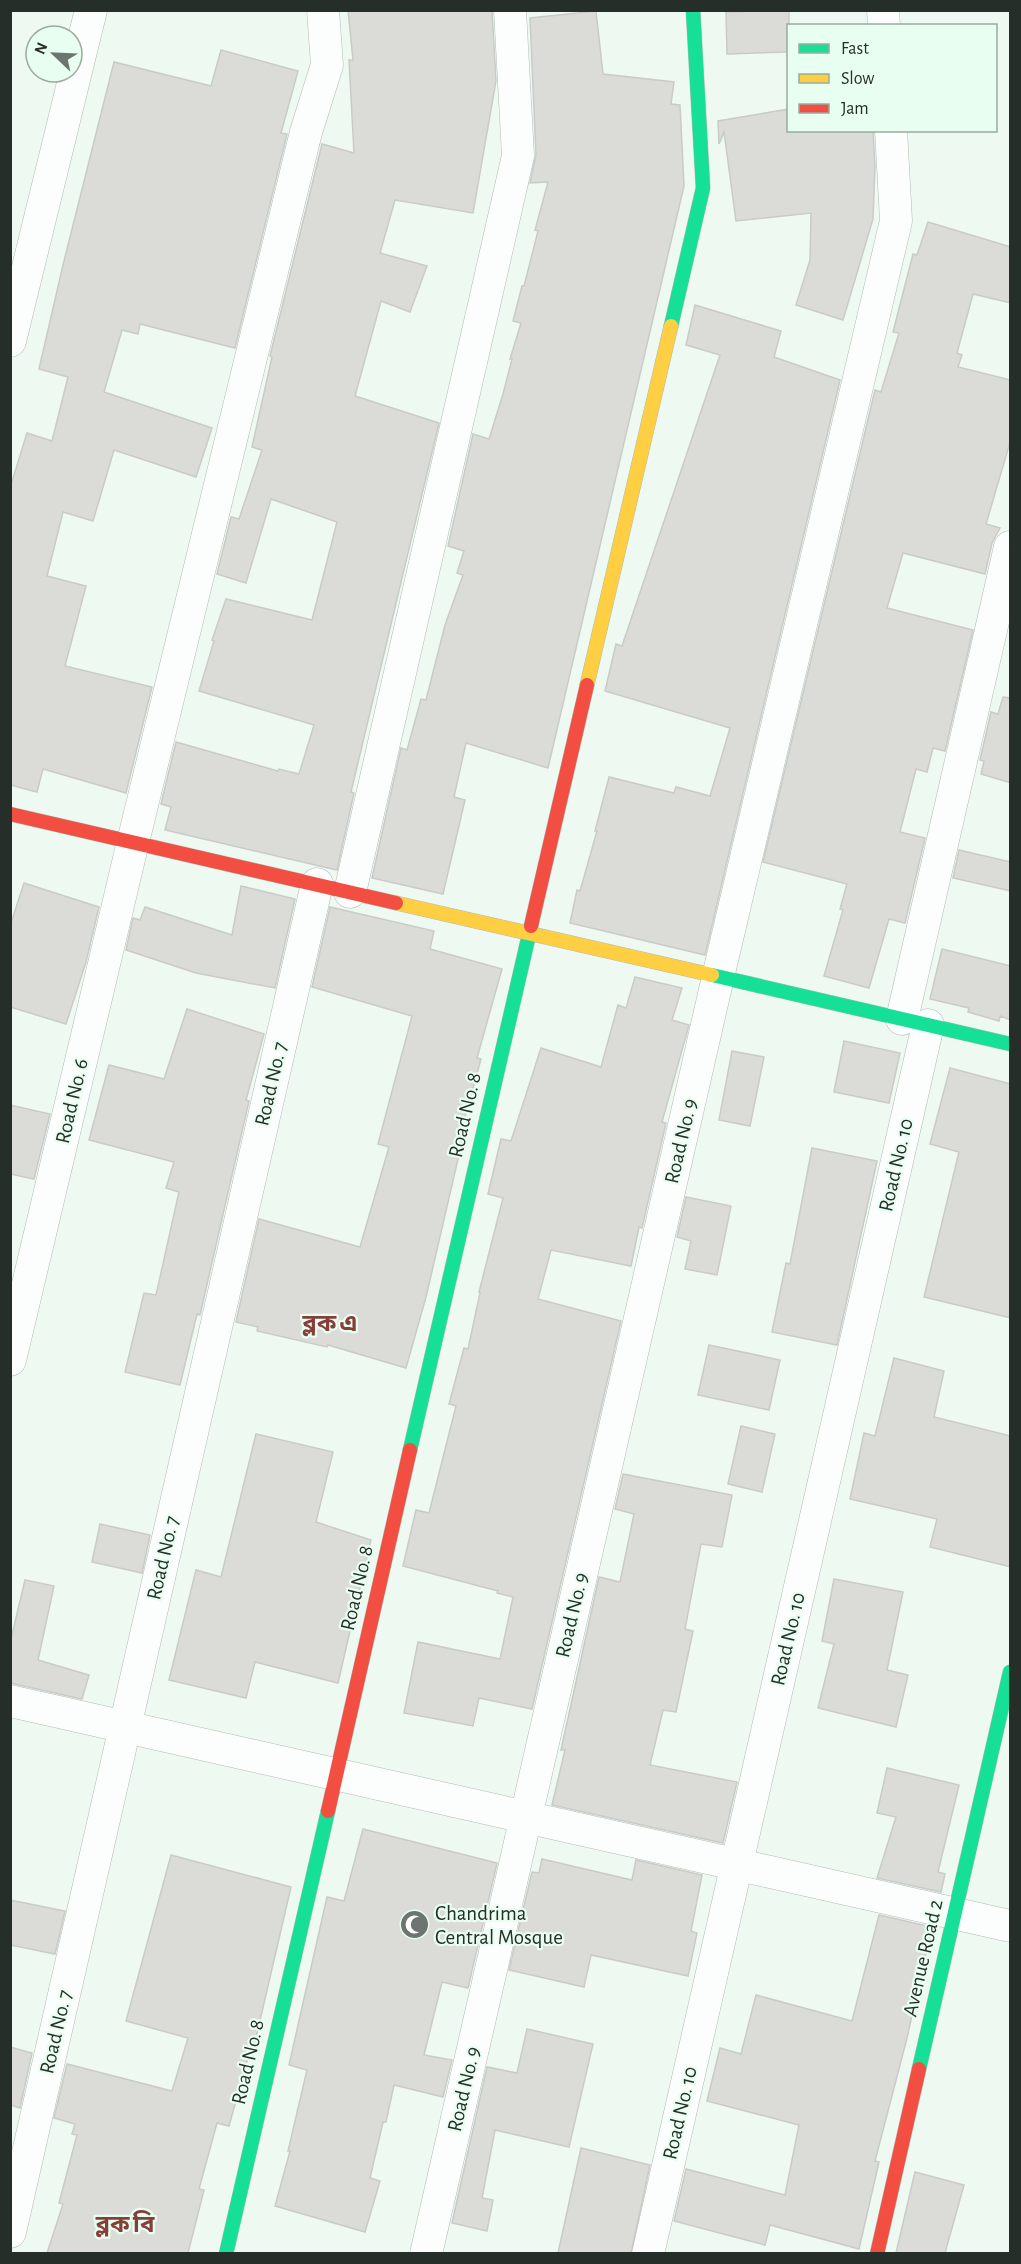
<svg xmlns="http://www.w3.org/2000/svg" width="1021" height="2264" font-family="'Alegreya Sans','Noto Sans Bengali',sans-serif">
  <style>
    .building { fill: #dbdcd8; stroke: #cacbc7; stroke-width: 1.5 }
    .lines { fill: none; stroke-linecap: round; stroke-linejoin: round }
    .street-casing { stroke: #b2bbb4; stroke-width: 33 }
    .fast-casing { stroke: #b2bbb4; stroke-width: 15 }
    .slow-casing { stroke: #b2bbb4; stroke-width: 15 }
    .jam-casing { stroke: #b2bbb4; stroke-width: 15 }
    .street { stroke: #fcfefd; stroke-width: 32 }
    .fast { stroke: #16e098; stroke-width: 14 }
    .slow { stroke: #ffcf43; stroke-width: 14 }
    .jam { stroke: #f24e42; stroke-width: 14 }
    .labels { text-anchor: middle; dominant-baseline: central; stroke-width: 4.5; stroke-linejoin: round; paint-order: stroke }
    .street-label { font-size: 21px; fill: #262e29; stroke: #e8fef0 }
    .poi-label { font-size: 21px; fill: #262e29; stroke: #e8fef0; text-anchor: start }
    .quarter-label { font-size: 24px; font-weight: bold; fill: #863e39; stroke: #e8fef0 }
  </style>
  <rect width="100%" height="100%" fill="#edf9f1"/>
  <g class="building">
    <path d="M348 10H492L496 81 473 213 395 200 380 253 427 266 410 312 381 301 355 396 439 423 351 792 354 793 337 870 165 830 171 807 161 804 176 742 278 771 279 769 299 774 314 725 199 691 214 641 212 640 226 599 312 620 337 522 271 499 246 583 217 574 231 517 239 519 262 450 252 447 272 357 270 356 322 144 354 153 349 60H353Z"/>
    <path d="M789 10V52L727 54 726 12Z"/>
    <path d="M596 11 603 74 674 82 671 104 680 105 684 186 548 768 466 743 454 797 465 800 443 894 372 878 401 748 407 750 421 699 426 700 445 625 463 575 457 573 464 551 448 546 473 434 489 439 503 394 512 359H510L521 323 513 321 522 286H524L538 231 535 230 548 182 530 183 536 155 530 18Z"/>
    <path d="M221 50 298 71 281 133 287 134 235 348 140 324 138 334 122 330 104 392 212 428 196 477 114 450 93 521 63 512 47 576 86 586 65 666 152 687 126 793 43 769 37 792 10 785V488L27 433 52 441 68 377 39 369 63 265 114 62 211 86Z"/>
    <path d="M789 109V130H873L875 166 873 219 843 320 796 305 810 260 811 213 736 221 724 132 719 144 718 121Z"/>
    <path d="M928 222 1011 247V303L973 294 957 353 962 355 958 367 1011 380V439L986 524 1000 528 992 543 985 574 903 553 887 608 973 630 945 751 933 748 927 772 916 769 900 832 925 838 905 923 889 919 869 988 824 976 843 910 840 909 847 884 763 862 875 390 881 392 899 333 893 332 913 254 917 255Z"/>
    <path d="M695 305 781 331 774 357 840 380 705 955 570 923 577 890 580 891 597 831H595L609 777 674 793 676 787 710 796 730 728 605 691 616 644 622 646 720 355 686 345Z"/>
    <path d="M1003 697 1011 698V783L981 774 984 761 980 760 991 712 998 714Z"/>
    <path d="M959 850 1011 862V891L953 878Z"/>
    <path d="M24 883 99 907 86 962 66 1024 10 1007V926Z"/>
    <path d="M241 886 295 899 275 988 196 973 126 950 133 918 140 920 145 907 232 935Z"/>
    <path d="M330 907 434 931 430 949 502 969 477 1058 481 1059 462 1128 465 1129 426 1297 406 1368 328 1345 327 1347 257 1331 258 1327 236 1322 259 1219 360 1247 389 1147 378 1144 412 1016 312 987Z"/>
    <path d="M942 949 1011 966V1020L1000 1016 999 1021 968 1012 969 1008 930 999Z"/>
    <path d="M635 977 682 988 672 1020 689 1025 662 1122 666 1123 642 1228 639 1227 631 1266 551 1250 538 1299 621 1321 532 1709 479 1698 473 1726 404 1713 418 1642 500 1659 513 1597 497 1593 498 1591 403 1566 416 1510 429 1513 456 1406 449 1404 464 1348 468 1349 480 1293 479 1292 503 1198 488 1194 501 1139 511 1141 541 1048 601 1067 618 1005 626 1008Z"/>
    <path d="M187 1009 264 1034 246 1100 249 1101 200 1315 197 1314 180 1385 125 1372 144 1293 156 1295 179 1192 166 1188 174 1162 89 1140 109 1065 164 1079Z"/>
    <path d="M844 1041 900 1053 889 1103 834 1092Z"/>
    <path d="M732 1051 764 1057 750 1126 719 1120Z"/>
    <path d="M950 1068 1011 1084V1318L924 1297 959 1152 930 1144Z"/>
    <path d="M10 1105 50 1114 34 1179 10 1174Z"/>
    <path d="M812 1148 877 1161 837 1345 772 1332 786 1263 790 1264Z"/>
    <path d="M686 1197 731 1206 717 1275 685 1269 691 1241 677 1237Z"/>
    <path d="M709 1345 780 1360 769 1410 698 1395Z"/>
    <path d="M894 1358 944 1371 934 1417 1011 1436V1567L930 1547 937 1519 850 1499 864 1433 875 1436Z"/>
    <path d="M741 1426 775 1434 762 1492 728 1484Z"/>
    <path d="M256 1434 333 1452 316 1522 371 1540 338 1683 255 1662 246 1698 169 1680 196 1570 221 1577Z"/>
    <path d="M623 1474 732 1495 722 1547 701 1544 685 1629 693 1631 676 1712 663 1710 650 1765 737 1782 723 1843 552 1805 565 1750H561L599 1577 620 1582 634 1514 615 1509Z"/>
    <path d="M100 1524 150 1535 142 1573 92 1562Z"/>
    <path d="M834 1579 903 1592 887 1670 908 1675 896 1727 818 1708 834 1644 822 1641Z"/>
    <path d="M25 1580 54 1586 38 1660 89 1675 82 1699 10 1683V1643Z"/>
    <path d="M887 1768 959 1785 938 1872 945 1874 941 1892 877 1878 896 1817 877 1813Z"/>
    <path d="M363 1829 497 1863 468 1988 442 1982 424 2055 452 2060 443 2097 394 2085 386 2122H383L370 2178 380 2181 365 2232 275 2206 290 2151H288L307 2070 289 2065 327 1897 344 1901Z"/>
    <path d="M171 1855 291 1887 252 2055 249 2054 229 2126 217 2123 199 2189 204 2190 188 2253H47L63 2204 59 2203 77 2135 72 2134 75 2124 54 2118 67 2064 172 2091 188 2038 126 2021Z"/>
    <path d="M542 1859 632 1880 636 1860 702 1875 691 1931 697 1933 688 1976 591 1955 584 1987 509 1970 532 1872 539 1873Z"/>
    <path d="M10 1900 65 1911 55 1954 10 1945Z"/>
    <path d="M879 1915 932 1927 907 2038 875 2161 879 2162 859 2249 770 2225 765 2245 674 2221 686 2169 785 2195 799 2125 707 2101 720 2048 741 2054 756 1995 852 2021Z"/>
    <path d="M527 2029 593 2044 569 2147 495 2130 482 2198 493 2200 487 2231 452 2223 487 2067 517 2073Z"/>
    <path d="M10 2047 32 2053 20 2108 10 2105Z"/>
    <path d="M581 2148 650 2165 631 2253H558Z"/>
    <path d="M915 2172 964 2185 945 2253H896Z"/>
  </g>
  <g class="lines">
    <defs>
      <g id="street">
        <path d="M883 10 884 26"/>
        <path d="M10 341 91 10"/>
        <path d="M350 892 518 156 510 10"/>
        <path d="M902 1019 1010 547"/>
        <path d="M10 1360 133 842 306 132 327 65 323 10"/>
        <path d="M10 1701 1010 1926"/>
        <path d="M10 2232 317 884"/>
        <path d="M426 2254 718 977 896 221 891 130"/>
        <path d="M648 2254 928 1025"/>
      </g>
      <g id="fast">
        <path d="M671 326 703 188 693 10"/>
        <path d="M712 975 1010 1044"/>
        <path d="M410 1450 531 926"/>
        <path d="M919 2069 1010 1672"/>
        <path d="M226 2254 328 1811"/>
      </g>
      <g id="slow">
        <path d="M587 685 671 326"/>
        <path d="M396 903 712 975"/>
      </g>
      <g id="jam">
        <path d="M10 814 396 903"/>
        <path d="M531 926 587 685"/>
        <path d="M328 1811 410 1450"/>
        <path d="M877 2254 919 2069"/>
      </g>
    </defs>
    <use href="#street" class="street-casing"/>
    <use href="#fast" class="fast-casing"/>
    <use href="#slow" class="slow-casing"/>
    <use href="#jam" class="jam-casing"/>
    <use href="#street" class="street"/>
    <use href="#fast" class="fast"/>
    <use href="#slow" class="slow"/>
    <use href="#jam" class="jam"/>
  </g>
  <defs>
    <symbol id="mosque-disc" viewBox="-11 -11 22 22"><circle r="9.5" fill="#6c756f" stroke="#e8fef0"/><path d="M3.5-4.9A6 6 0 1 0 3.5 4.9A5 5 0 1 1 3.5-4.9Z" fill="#fff"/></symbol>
  </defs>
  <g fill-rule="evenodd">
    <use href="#mosque-disc" x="398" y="1908" width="33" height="33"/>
  </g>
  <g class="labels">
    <g class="street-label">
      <text transform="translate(271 1084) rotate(-77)">Road No. 7</text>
      <text transform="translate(72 1101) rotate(-77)">Road No. 6</text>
      <text transform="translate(465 1115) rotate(-77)">Road No. 8</text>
      <text transform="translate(681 1141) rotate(-77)">Road No. 9</text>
      <text transform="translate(896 1165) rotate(-77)">Road No. 10</text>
      <text transform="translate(163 1558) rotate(-77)">Road No. 7</text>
      <text transform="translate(357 1588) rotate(-77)">Road No. 8</text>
      <text transform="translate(572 1615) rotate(-77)">Road No. 9</text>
      <text transform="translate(788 1639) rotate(-77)">Road No. 10</text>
      <text transform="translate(923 1958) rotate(-77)">Avenue Road 2</text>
      <text transform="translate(56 2032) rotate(-77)">Road No. 7</text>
      <text transform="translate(248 2062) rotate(-77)">Road No. 8</text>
      <text transform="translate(464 2089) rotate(-77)">Road No. 9</text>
      <text transform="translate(680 2113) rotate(-77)">Road No. 10</text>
    </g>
    <g class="poi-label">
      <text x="435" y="1913">Chandrima<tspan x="435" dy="24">Central Mosque</tspan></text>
    </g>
    <g class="quarter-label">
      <text x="330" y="1324">ব্লক এ</text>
      <text x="125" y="2225">ব্লক বি</text>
    </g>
  </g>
  <rect width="1021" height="2264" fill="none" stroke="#262e29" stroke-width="24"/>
  <rect x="787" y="24" width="210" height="108" fill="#e8fef0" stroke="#9aaba0" stroke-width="1.5"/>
  <rect x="799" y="44" width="30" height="9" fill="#16e098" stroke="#9aaba0" stroke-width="1.5"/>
  <text x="841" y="54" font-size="18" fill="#262e29">Fast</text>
  <rect x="799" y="74" width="30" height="9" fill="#ffcf43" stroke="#9aaba0" stroke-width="1.5"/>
  <text x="841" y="84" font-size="18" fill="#262e29">Slow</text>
  <rect x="799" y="104" width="30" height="9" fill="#f24e42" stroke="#9aaba0" stroke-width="1.5"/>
  <text x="841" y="114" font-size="18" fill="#262e29">Jam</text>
  <g transform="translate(54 54) rotate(293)"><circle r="28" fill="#e8fef0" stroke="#9aaba0" stroke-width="1.5"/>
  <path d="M0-4.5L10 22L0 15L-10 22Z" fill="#6c756f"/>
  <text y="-9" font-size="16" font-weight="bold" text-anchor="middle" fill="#262e29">N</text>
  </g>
</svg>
